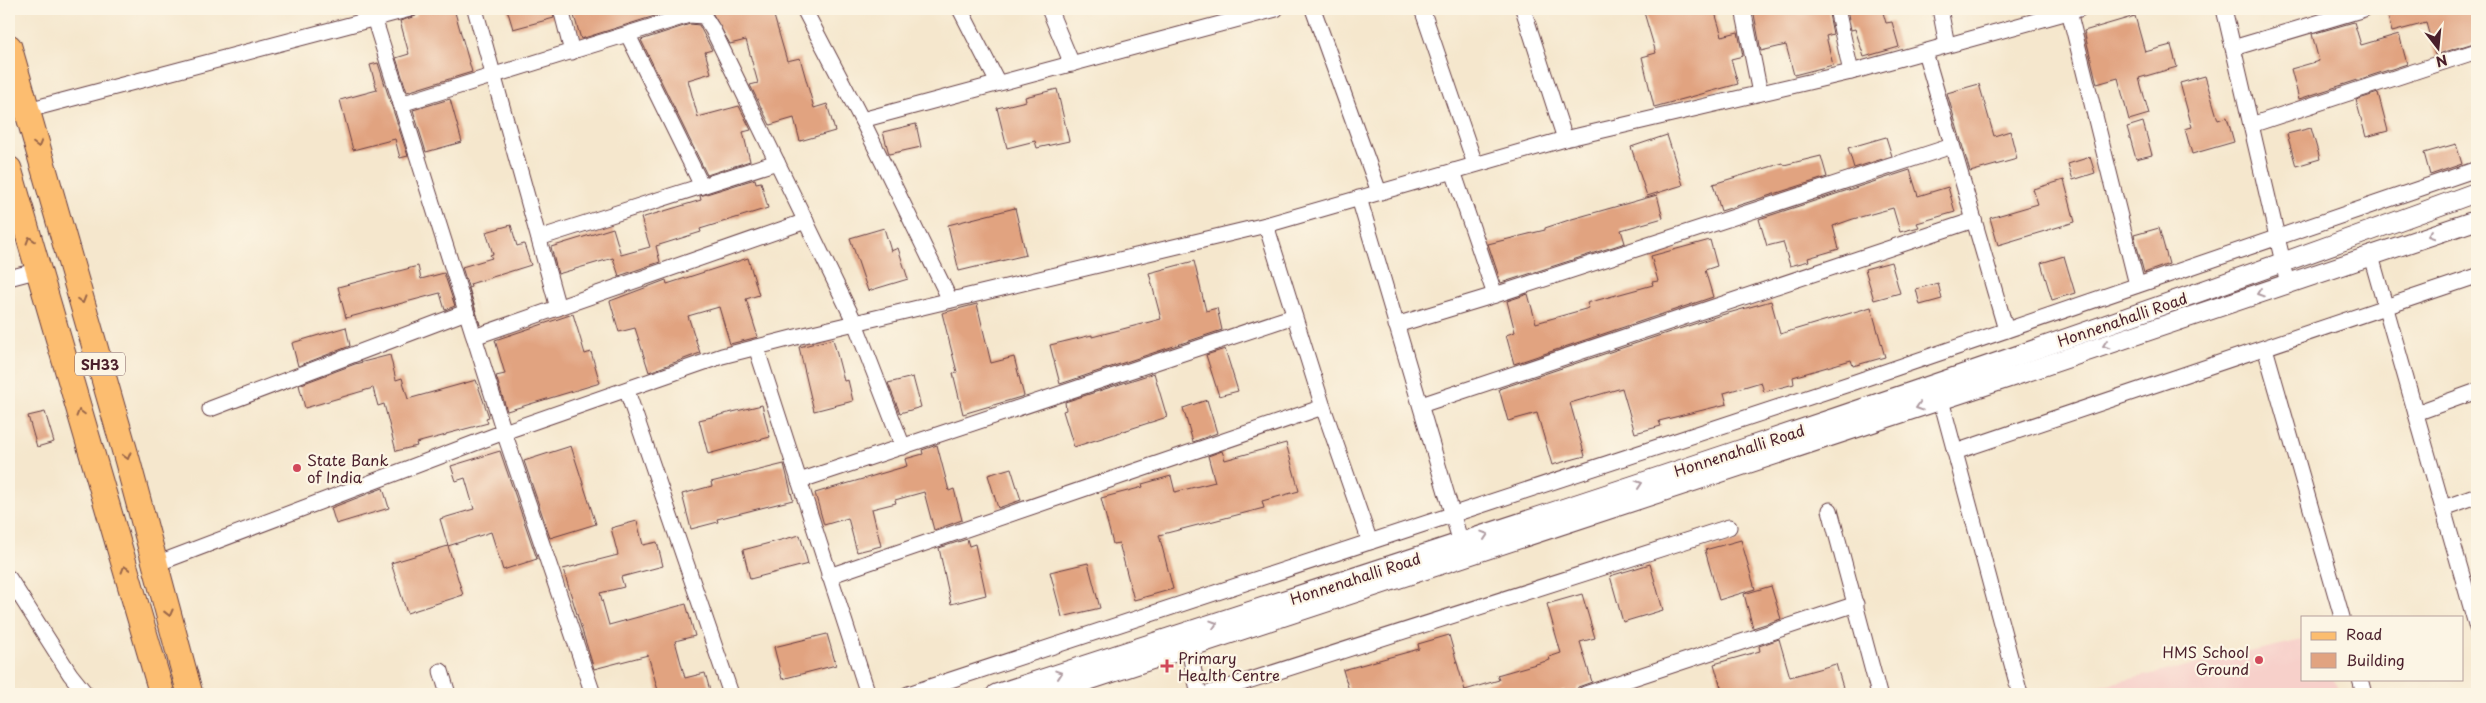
<svg xmlns="http://www.w3.org/2000/svg" width="2486" height="703" font-family="'Playpen Sans',sans-serif">
  <style>
    .built { fill: #f7d0ca }
    .building { fill: #e1a380 }
    .lines { fill: none; stroke-linecap: round; stroke-linejoin: round }
    .minor-casing { stroke: #643d43; stroke-width: 17 }
    .tertiary-casing { stroke: #643d43; stroke-width: 21 }
    .primary-casing { stroke: #643d43; stroke-width: 27 }
    .minor { stroke: #fff; stroke-width: 15 }
    .tertiary { stroke: #fff; stroke-width: 19 }
    .primary { stroke: #fcbd6f; stroke-width: 25 }
    .oneway { stroke: #9a664a }
    .oneway2 { stroke: #ae9aa0 }
    .poi-dot { fill: #d1495b; stroke: #fcf5e5; stroke-width: 2 }
    .labels { text-anchor: middle; dominant-baseline: central; stroke-width: 4.5; stroke-linejoin: round; paint-order: stroke }
    .shield { fill: #fcf5e5; stroke: #7f5f63; stroke-width: 1 }
    .shield-label { font-size: 14px; font-weight: bold; fill: #4a1f2b }
    .street-label { font-size: 15px; fill: #4a1f2b; stroke: #fcf5e5 }
    .poi-label { font-size: 15px; fill: #4a1f2b; stroke: #fcf5e5; text-anchor: start }
  </style>
  <rect width="100%" height="100%" fill="#fcf5e5"/>
  <filter id="ink" filterUnits="userSpaceOnUse"><feTurbulence type="fractalNoise" baseFrequency=".02" numOctaves="2"/><feDisplacementMap in="SourceGraphic" scale="10" xChannelSelector="R" yChannelSelector="G"/><feConvolveMatrix kernelMatrix="1 2 1 2 8 2 1 2 1" color-interpolation-filters="sRGB"/></filter>
  <filter id="wash" filterUnits="userSpaceOnUse"><feTurbulence type="fractalNoise" baseFrequency=".0096" numOctaves="4" result="noise"/><feDisplacementMap in="SourceGraphic" scale="20" xChannelSelector="R" yChannelSelector="G"/><feGaussianBlur stdDeviation="1.12" result="paint"/><feColorMatrix in="noise" values="0 0 0 0 0 0 0 0 0 0 0 0 0 0 0 0 0 1.4 0 .05"/><feComposite in="paint" operator="in"/></filter>
  <g filter="url(#wash)">
    <rect width="100%" height="100%" fill="#f5e7cd"/>
    <path class="built" d="M2302 640V679H2333L2343 694H2064Z"/>
    <g id="blocks">
      <g class="building">
        <path d="M419 9H454L472 72 407 92 396 58 409 54 400 21 416 16Z"/>
        <path d="M507 9H552L554 18 513 29Z"/>
        <path d="M572 9H677L581 39Z"/>
        <path d="M710 9H772L787 61 800 58 814 108 827 104 835 131 800 141 794 118 770 125 750 85 758 83 746 40 730 44Z"/>
        <path d="M1643 9H1714L1722 36 1738 32 1743 56 1731 59 1738 84 1654 107 1642 57 1656 53Z"/>
        <path d="M1753 9H1798L1799 14 1828 9 1833 34 1826 36 1833 65 1794 75 1786 45 1761 51Z"/>
        <path d="M1847 9H1882L1886 23 1892 22 1899 47 1864 57 1855 29 1851 30Z"/>
        <path d="M2402 9H2477V42L2435 55 2426 23 2392 32 2387 13Z"/>
        <path d="M2135 16 2145 52 2171 45 2177 67 2139 78 2149 114 2129 120 2118 78 2097 84 2084 31Z"/>
        <path d="M2354 22 2361 45 2399 34 2407 64 2299 99 2291 69 2319 61 2312 34Z"/>
        <path d="M690 24 699 25 712 50 705 52 711 73 688 80 698 117 739 106 751 130 743 132 750 161 707 175 641 40Z"/>
        <path d="M378 63 392 107 408 156 400 158 395 139 353 150 340 100 377 90 370 65Z"/>
        <path d="M2205 76 2218 120 2227 117 2234 142 2192 154 2185 129 2192 127 2180 83Z"/>
        <path d="M1979 84 1994 136 2010 131 2017 159 1970 172 1947 93Z"/>
        <path d="M1057 89 1069 141 1037 148 1035 141 1007 148 997 108 1026 101 1025 97Z"/>
        <path d="M2378 93 2388 131 2366 137 2356 100Z"/>
        <path d="M450 99 462 142 426 152 413 110Z"/>
        <path d="M2143 122 2152 155 2136 159 2127 127Z"/>
        <path d="M916 124 921 147 889 154 883 132Z"/>
        <path d="M2311 128 2320 159 2296 166 2287 134Z"/>
        <path d="M1667 135 1683 185 1647 196 1631 147Z"/>
        <path d="M1886 137 1892 156 1854 168 1848 148Z"/>
        <path d="M2456 144 2462 164 2430 175 2424 153Z"/>
        <path d="M1821 156 1827 177 1721 211 1713 184 1783 163 1784 165Z"/>
        <path d="M2090 157 2095 173 2073 180 2068 164Z"/>
        <path d="M1910 170 1918 196 1948 187 1955 212 1917 223 1919 227 1900 232 1893 208 1853 219 1833 226 1839 249 1808 258 1809 261 1790 266 1783 242 1767 246 1759 219Z"/>
        <path d="M755 179 756 183 761 182 768 208 700 229 701 232 656 246 660 262 619 276 613 258 558 274 551 247 613 228 621 255 650 247 641 218 701 200 700 196Z"/>
        <path d="M2064 180 2075 222 1998 245 1990 218 2038 204 2033 189Z"/>
        <path d="M1657 195 1663 218 1621 230 1625 243 1501 283 1488 244 1545 230V228L1572 219Z"/>
        <path d="M1015 208 1026 255 959 271 948 225Z"/>
        <path d="M511 225 517 246 524 244 531 265 470 284 471 287 469 288 480 325 462 267 492 258 490 255 493 254 486 232Z"/>
        <path d="M884 228 891 251 898 248 908 279 868 291 850 238Z"/>
        <path d="M2159 228 2169 264 2144 273 2134 235Z"/>
        <path d="M1710 240 1717 266 1705 270 1713 297 1514 364 1506 335 1515 332 1507 301 1528 294 1536 323 1589 308 1587 303 1653 285 1652 282 1658 281 1651 256Z"/>
        <path d="M2064 256 2075 293 2052 300 2041 263Z"/>
        <path d="M748 258 759 295 746 299 758 337 730 344 719 307 688 316 700 353 649 372 635 328 619 332 610 301 666 280 667 284Z"/>
        <path d="M1194 261 1206 311 1217 308 1222 330 1060 384 1050 345 1092 335V337L1161 319 1149 273Z"/>
        <path d="M1891 262 1900 293 1874 300 1865 269Z"/>
        <path d="M418 266 421 279 444 273 455 306 445 310 440 293 346 318 338 287Z"/>
        <path d="M1938 283 1942 299 1920 305 1916 289Z"/>
        <path d="M1771 301 1780 334 1871 307 1885 357 1853 366 1851 360 1793 377 1794 384 1764 392 1761 382 1724 393 1727 404 1659 421 1661 426 1635 433 1622 388 1570 403 1585 456 1552 465 1537 413 1508 421 1499 389 1718 316Z"/>
        <path d="M977 304 991 363 1014 357 1024 396 963 414 953 373 957 372 942 313Z"/>
        <path d="M573 314 585 354 591 352 600 383 507 411 496 376 505 374 495 340Z"/>
        <path d="M346 327 350 346 298 366 292 343Z"/>
        <path d="M833 339 844 381 848 380 853 401 814 411 799 347Z"/>
        <path d="M1225 349 1238 391 1219 396 1206 355Z"/>
        <path d="M390 355 396 380 402 378 408 399 476 380 489 417 486 418 488 423 446 434V435L416 443 417 446 396 451 384 404 378 406 373 388 305 408 299 385 355 364Z"/>
        <path d="M1154 373 1167 417 1074 447 1063 411 1066 410 1065 402Z"/>
        <path d="M913 377 921 407 900 413 888 383Z"/>
        <path d="M1207 400 1217 433 1193 442 1183 408Z"/>
        <path d="M762 405 770 437 708 454 699 420Z"/>
        <path d="M45 412 54 442 37 447 28 416Z"/>
        <path d="M1286 443 1299 491 1262 501 1264 508 1159 535 1173 589 1134 600 1119 543 1113 544 1101 498 1143 487 1142 484 1171 476 1175 492 1215 482 1208 456 1222 451 1225 460Z"/>
        <path d="M937 445 949 491 954 489 962 520 934 530 924 492 895 500 896 503 872 509 881 546 857 552 848 518 824 525 815 493 907 466 905 459 923 454 922 450Z"/>
        <path d="M571 446 596 524 550 538 524 461Z"/>
        <path d="M500 451 537 559 503 570 491 532 448 546 440 519 474 509 465 478 456 481 451 466Z"/>
        <path d="M784 464 793 500 717 519 718 522 691 529 682 494 712 486 711 482Z"/>
        <path d="M1011 468 1021 500 998 508 988 475Z"/>
        <path d="M383 488 389 508 336 524 331 508Z"/>
        <path d="M637 521 643 545 657 542 663 566 621 577 624 587 600 593 609 625 686 604 695 636 675 641 685 678 705 673 711 694H659L648 655 594 669 563 569 618 555 611 528Z"/>
        <path d="M800 535 808 564 750 579 743 550Z"/>
        <path d="M967 539 969 546 975 544 986 595 951 604 939 548Z"/>
        <path d="M1741 540 1755 589 1719 600 1705 550Z"/>
        <path d="M448 546 463 595 407 613 391 563Z"/>
        <path d="M1088 563 1100 608 1062 617 1050 572Z"/>
        <path d="M1650 564 1663 610 1623 622 1610 576Z"/>
        <path d="M1771 586 1781 619 1753 628 1744 594Z"/>
        <path d="M1582 594 1595 638 1580 642 1592 682 1578 687 1576 694H1566L1565 690 1550 694H1466L1465 690 1499 680 1497 675 1550 660 1549 657 1561 653 1547 604Z"/>
        <path d="M827 634 836 665 782 679 774 647Z"/>
        <path d="M1449 635 1466 694H1350L1343 670 1419 649 1418 644Z"/>
        <path d="M1779 639 1790 677 1836 664 1845 694H1723L1714 664 1760 651 1759 646Z"/>
      </g>
    </g>
  </g>
  <g filter="url(#ink)">
    <use href="#blocks" fill-opacity="0" stroke="#643d43" stroke-width="1"/>
    <g class="lines">
      <defs>
        <g id="minor">
          <path d="M475 9 558 308"/>
          <path d="M561 9 572 52"/>
          <path d="M804 9 862 120 950 300"/>
          <path d="M960 9 998 83"/>
          <path d="M1049 9 1072 64"/>
          <path d="M1313 9 1379 192"/>
          <path d="M1422 9 1475 164"/>
          <path d="M1523 9 1565 139"/>
          <path d="M1743 9 1760 93"/>
          <path d="M1837 9 1851 72"/>
          <path d="M1940 9 1947 45"/>
          <path d="M2224 9 2288 284"/>
          <path d="M2069 11 2137 285"/>
          <path d="M374 18 504 432 593 694"/>
          <path d="M628 35 702 186"/>
          <path d="M2233 48 2364 9"/>
          <path d="M1925 52 2006 330"/>
          <path d="M401 104 689 15 704 16 713 30 855 323 903 447"/>
          <path d="M28 110 410 9"/>
          <path d="M862 120 1276 9"/>
          <path d="M2251 125 2477 51"/>
          <path d="M1453 171 1495 295"/>
          <path d="M1359 198 1461 543"/>
          <path d="M1266 225 1323 407 1370 542"/>
          <path d="M539 238 777 162"/>
          <path d="M2371 256 2477 628"/>
          <path d="M9 278 39 270"/>
          <path d="M1396 325 1495 295 1952 146"/>
          <path d="M474 337 806 221"/>
          <path d="M756 347 868 694"/>
          <path d="M2265 348 2342 617"/>
          <path d="M627 391 731 694"/>
          <path d="M1941 400 2020 694"/>
          <path d="M1421 405 1974 220"/>
          <path d="M210 409 466 312"/>
          <path d="M2416 413 2477 391"/>
          <path d="M1955 452 2477 276"/>
          <path d="M799 481 1294 316"/>
          <path d="M2443 508 2477 496"/>
          <path d="M1830 510 1879 694"/>
          <path d="M156 564 504 432 722 356 796 337 1266 225 1565 139 1851 72 2079 9"/>
          <path d="M829 576 1323 407"/>
          <path d="M9 578 70 674 86 694"/>
          <path d="M1186 637 1199 694"/>
          <path d="M441 671 448 694"/>
          <path d="M2360 679 2364 694"/>
          <path d="M908 694 1855 382 2477 169"/>
          <path d="M1207 694 1729 527"/>
          <path d="M1585 694 1856 604"/>
        </g>
        <g id="tertiary">
          <path d="M996 694C1492 533 1988 372 2477 192"/>
          <path d="M1047 694 2017 375 2477 220"/>
        </g>
        <g id="primary">
          <path d="M9 47 127 459 190 694"/>
          <path d="M9 169 162 694"/>
        </g>
      </defs>
      <use href="#minor" class="minor-casing"/>
      <use href="#tertiary" class="tertiary-casing"/>
      <use href="#primary" class="primary-casing"/>
      <use href="#minor" class="minor"/>
      <use href="#tertiary" class="tertiary"/>
      <use href="#primary" class="primary"/>
    </g>
    <defs><path id="oneway-chevron" d="M-2-3.5L2.5 0L-2 3.5" fill="none" stroke-width="1.6" stroke-linecap="round" stroke-linejoin="round" transform="scale(1.25)"/></defs>
    <g class="oneway">
      <use href="#oneway-chevron" transform="translate(38 144) rotate(75)"/>
      <use href="#oneway-chevron" transform="translate(30 240) rotate(-107)"/>
      <use href="#oneway-chevron" transform="translate(82 300) rotate(74)"/>
      <use href="#oneway-chevron" transform="translate(80 413) rotate(-106)"/>
      <use href="#oneway-chevron" transform="translate(127 456) rotate(74)"/>
      <use href="#oneway-chevron" transform="translate(125 569) rotate(-107)"/>
      <use href="#oneway-chevron" transform="translate(169 613) rotate(76)"/>
    </g>
    <g class="oneway2">
      <use href="#oneway-chevron" transform="translate(2431 235) rotate(161)"/>
      <use href="#oneway-chevron" transform="translate(2260 293) rotate(161)"/>
      <use href="#oneway-chevron" transform="translate(2106 345) rotate(161)"/>
      <use href="#oneway-chevron" transform="translate(1919 407) rotate(162)"/>
      <use href="#oneway-chevron" transform="translate(1639 484) rotate(-18)"/>
      <use href="#oneway-chevron" transform="translate(1485 535) rotate(-18)"/>
      <use href="#oneway-chevron" transform="translate(1214 624) rotate(-18)"/>
      <use href="#oneway-chevron" transform="translate(1059 674) rotate(-18)"/>
    </g>
  </g>
  <g class="poi-dot">
    <circle cx="297" cy="468" r="5"/>
    <circle cx="2259" cy="660" r="5"/>
    <path d="M1164.5 658.5h5v5h5v5h-5v5h-5v-5h-5v-5h5z"/>
  </g>
  <g class="labels">
    <rect class="shield" x="75" y="352.5" width="50" height="23" rx="4"/>
    <g class="shield-label">
      <text x="100" y="364">SH33</text>
    </g>
    <g class="street-label">
      <text transform="translate(2122 319) rotate(-19)">Honnenahalli Road</text>
      <text transform="translate(1739 450) rotate(-18)">Honnenahalli Road</text>
      <text transform="translate(1355 578) rotate(-18)">Honnenahalli Road</text>
    </g>
    <g class="poi-label">
      <text x="307" y="459">State Bank<tspan x="307" dy="17">of India</tspan></text>
      <text x="2249" y="651" text-anchor="end">HMS School<tspan x="2249" dy="17">Ground</tspan></text>
      <text x="1178" y="657">Primary<tspan x="1178" dy="17">Health Centre</tspan></text>
    </g>
  </g>
  <rect width="2486" height="703" fill="none" stroke="#fcf5e5" stroke-width="30"/>
  <rect x="2301" y="616" width="162" height="65" fill="#fcf5e5" stroke="#b59f9b"/>
  <rect x="2311" y="632" width="25" height="8" fill="#fcbd6f" stroke="#b59f9b"/>
  <text x="2346" y="640" font-size="15" fill="#4a1f2b">Road</text>
  <rect x="2311" y="653" width="25" height="15" fill="#e1a380" stroke="#b59f9b"/>
  <text x="2346" y="666" font-size="15" fill="#4a1f2b">Building</text>
  <g transform="translate(2438 48) rotate(164)" stroke="#fcf5e5" stroke-width="4" paint-order="stroke">
  <path d="M0-4L9 19L0 12L-9 19Z" fill="#4a1f2b"/>
  <text y="-8" font-size="14" font-weight="bold" text-anchor="middle" fill="#4a1f2b">N</text>
  </g>
</svg>
